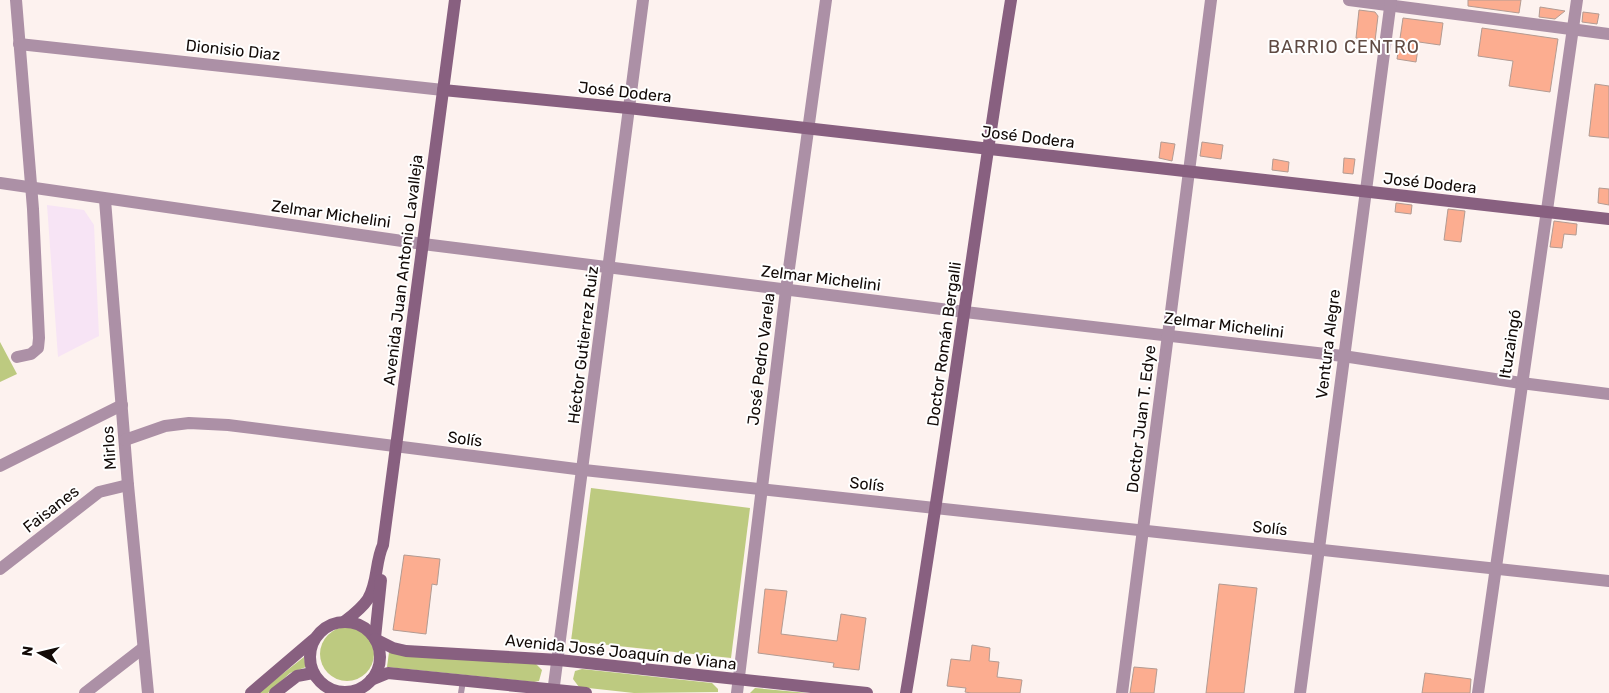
<svg xmlns="http://www.w3.org/2000/svg" width="1609" height="693" font-family="Rubik,sans-serif">
  <style>
    .education { fill: #f7e4f5 }
    .green { fill: #bdca80 }
    .building { fill: #fcad90; stroke: #b39b92 }
    .lines { fill: none; stroke-linecap: round; stroke-linejoin: round }
    .lane { stroke: #ac90a6; stroke-width: 6 }
    .street { stroke: #ac90a6; stroke-width: 12 }
    .secondary { stroke: #886080; stroke-width: 12 }
    .labels { text-anchor: middle; dominant-baseline: central; stroke-width: 4; stroke-linejoin: round; paint-order: stroke }
    .street-label { font-size: 16px; fill: #120a07; stroke: #fff }
    .neighbourhood-label { font-size: 18px; letter-spacing: 1px; fill: #604b43; stroke: #fff }
  </style>
  <rect width="100%" height="100%" fill="#fdf2ef"/>
  <path class="education" d="M47 205 84 210 94 225 99 336 58 357Z"/>
  <g class="green">
    <path d="M0 342 17 374 0 382Z"/>
    <path d="M591 488 750 508 731 658 571 641Z"/>
    <circle cx="347" cy="654" r="27"/>
    <path d="M389 652 536 664 542 670 539 681 534 682 387 667Z"/>
    <path d="M304 657 306 667 290 673 268 693H258Z"/>
    <path d="M582 669 712 683 718 689V692L634 693 579 687 573 679 575 671Z"/>
    <path d="M755 688 808 693H750Z"/>
  </g>
  <g class="building">
    <path d="M1468 0H1521L1519 13 1468 6Z"/>
    <path d="M1540 7 1565 11 1555 19 1539 17Z"/>
    <path d="M1359 10 1375 12 1378 16 1375 41 1356 38Z"/>
    <path d="M1583 12 1599 14 1597 24 1582 22Z"/>
    <path d="M1403 18 1443 23 1440 45 1419 42 1416 62 1397 59Z"/>
    <path d="M1482 28 1558 39 1550 92 1509 86 1513 61 1478 56Z"/>
    <path d="M1595 84 1609 86V138L1589 136Z"/>
    <path d="M1161 142 1175 144 1172 161 1159 158Z"/>
    <path d="M1202 142 1223 145 1221 159 1200 156Z"/>
    <path d="M1344 158 1355 159 1353 174 1343 173Z"/>
    <path d="M1273 159 1289 162 1288 172 1272 170Z"/>
    <path d="M1599 188 1609 189V205L1598 203Z"/>
    <path d="M1396 203 1412 205 1411 214 1395 212Z"/>
    <path d="M1448 209 1465 211 1461 242 1444 240Z"/>
    <path d="M1554 221 1577 224 1576 235 1564 234 1562 248 1550 247Z"/>
    <path d="M404 555 440 559 437 585 432 584 426 634 393 630Z"/>
    <path d="M1219 584 1257 588 1244 693H1206Z"/>
    <path d="M765 589 787 591 781 634 837 641 841 614 866 618 859 670 833 667 834 663 758 653Z"/>
    <path d="M972 645 990 648 989 661 999 662 997 677 1022 680 1020 693H971L965 692 966 688 947 686 951 659 970 661Z"/>
    <path d="M1134 667 1157 669 1154 693H1130Z"/>
    <path d="M1425 673 1471 679 1470 693H1422Z"/>
  </g>
  <g class="lines">
    <path class="lane" d="M461 693 463 681"/>
    <g class="street">
      <path d="M16 0 33 209 39 338 38 348 31 354 17 357"/>
      <path d="M1349 0 1609 34"/>
      <path d="M19 44 443 90"/>
      <path d="M0 183 423 244 965 312 1343 356 1521 383 1609 394"/>
      <path d="M105 200 128 485 148 693"/>
      <path d="M125 440 165 426 189 423 228 425 584 470 1609 581"/>
      <path d="M0 466 122 405"/>
      <path d="M0 569 99 492 128 485"/>
      <path d="M85 693 143 648"/>
      <path d="M553 693 643 0"/>
      <path d="M737 693 786 290 826 0"/>
      <path d="M1122 693 1211 0"/>
      <path d="M1300 693 1391 0"/>
      <path d="M1478 693 1577 0"/>
    </g>
    <g class="secondary">
      <path d="M443 90 628 108 1609 219"/>
      <path d="M345 621C353 615 362 608 368 599 378 583 375 562 383 545L455 0"/>
      <circle cx="345" cy="657" r="35"/>
      <path d="M375 638 381 580"/>
      <path d="M375 639 393 648 406 651 559 660 867 693"/>
      <path d="M371 680 388 673 586 693"/>
      <path d="M251 693 313 640"/>
      <path d="M275 693 297 676 313 673"/>
      <path d="M906 693C945 462 974 231 1011 0"/>
    </g>
  </g>
  <g class="labels">
    <g class="street-label">
      <text transform="translate(233 50) rotate(6)">Dionisio Diaz</text>
      <text transform="translate(625 92) rotate(6)">José Dodera</text>
      <text transform="translate(1028 137) rotate(7)">José Dodera</text>
      <text transform="translate(1430 183) rotate(6)">José Dodera</text>
      <text transform="translate(331 214) rotate(8)">Zelmar Michelini</text>
      <text transform="translate(403 270) rotate(-83)">Avenida Juan Antonio Lavalleja</text>
      <text transform="translate(821 278) rotate(7)">Zelmar Michelini</text>
      <text transform="translate(1224 325) rotate(7)">Zelmar Michelini</text>
      <text transform="translate(944 344) rotate(-82)">Doctor Román Bergalli</text>
      <text transform="translate(1328 344) rotate(-83)">Ventura Alegre</text>
      <text transform="translate(1510 344) rotate(-81)">Ituzaingó</text>
      <text transform="translate(583 345) rotate(-83)">Héctor Gutierrez Ruiz</text>
      <text transform="translate(761 359) rotate(-83)">José Pedro Varela</text>
      <text transform="translate(1141 419) rotate(-83)">Doctor Juan T. Edye</text>
      <text transform="translate(465 439) rotate(7)">Solís</text>
      <text transform="translate(109 448) rotate(-94)">Mirlos</text>
      <text transform="translate(867 484) rotate(6)">Solís</text>
      <text transform="translate(51 509) rotate(-38)">Faisanes</text>
      <text transform="translate(1270 528) rotate(6)">Solís</text>
      <text transform="translate(621 652) rotate(6)">Avenida José Joaquín de Viana</text>
    </g>
    <g class="neighbourhood-label">
      <text x="1344" y="47">BARRIO CENTRO</text>
    </g>
  </g>
  <g transform="translate(40 653) rotate(278)" stroke="#ffffff" stroke-width="4" paint-order="stroke">
  <path d="M0-4L9 19L0 12L-9 19Z" fill="#120a07"/>
  <text y="-8" font-size="14" font-weight="bold" text-anchor="middle" fill="#120a07">N</text>
  </g>
</svg>
